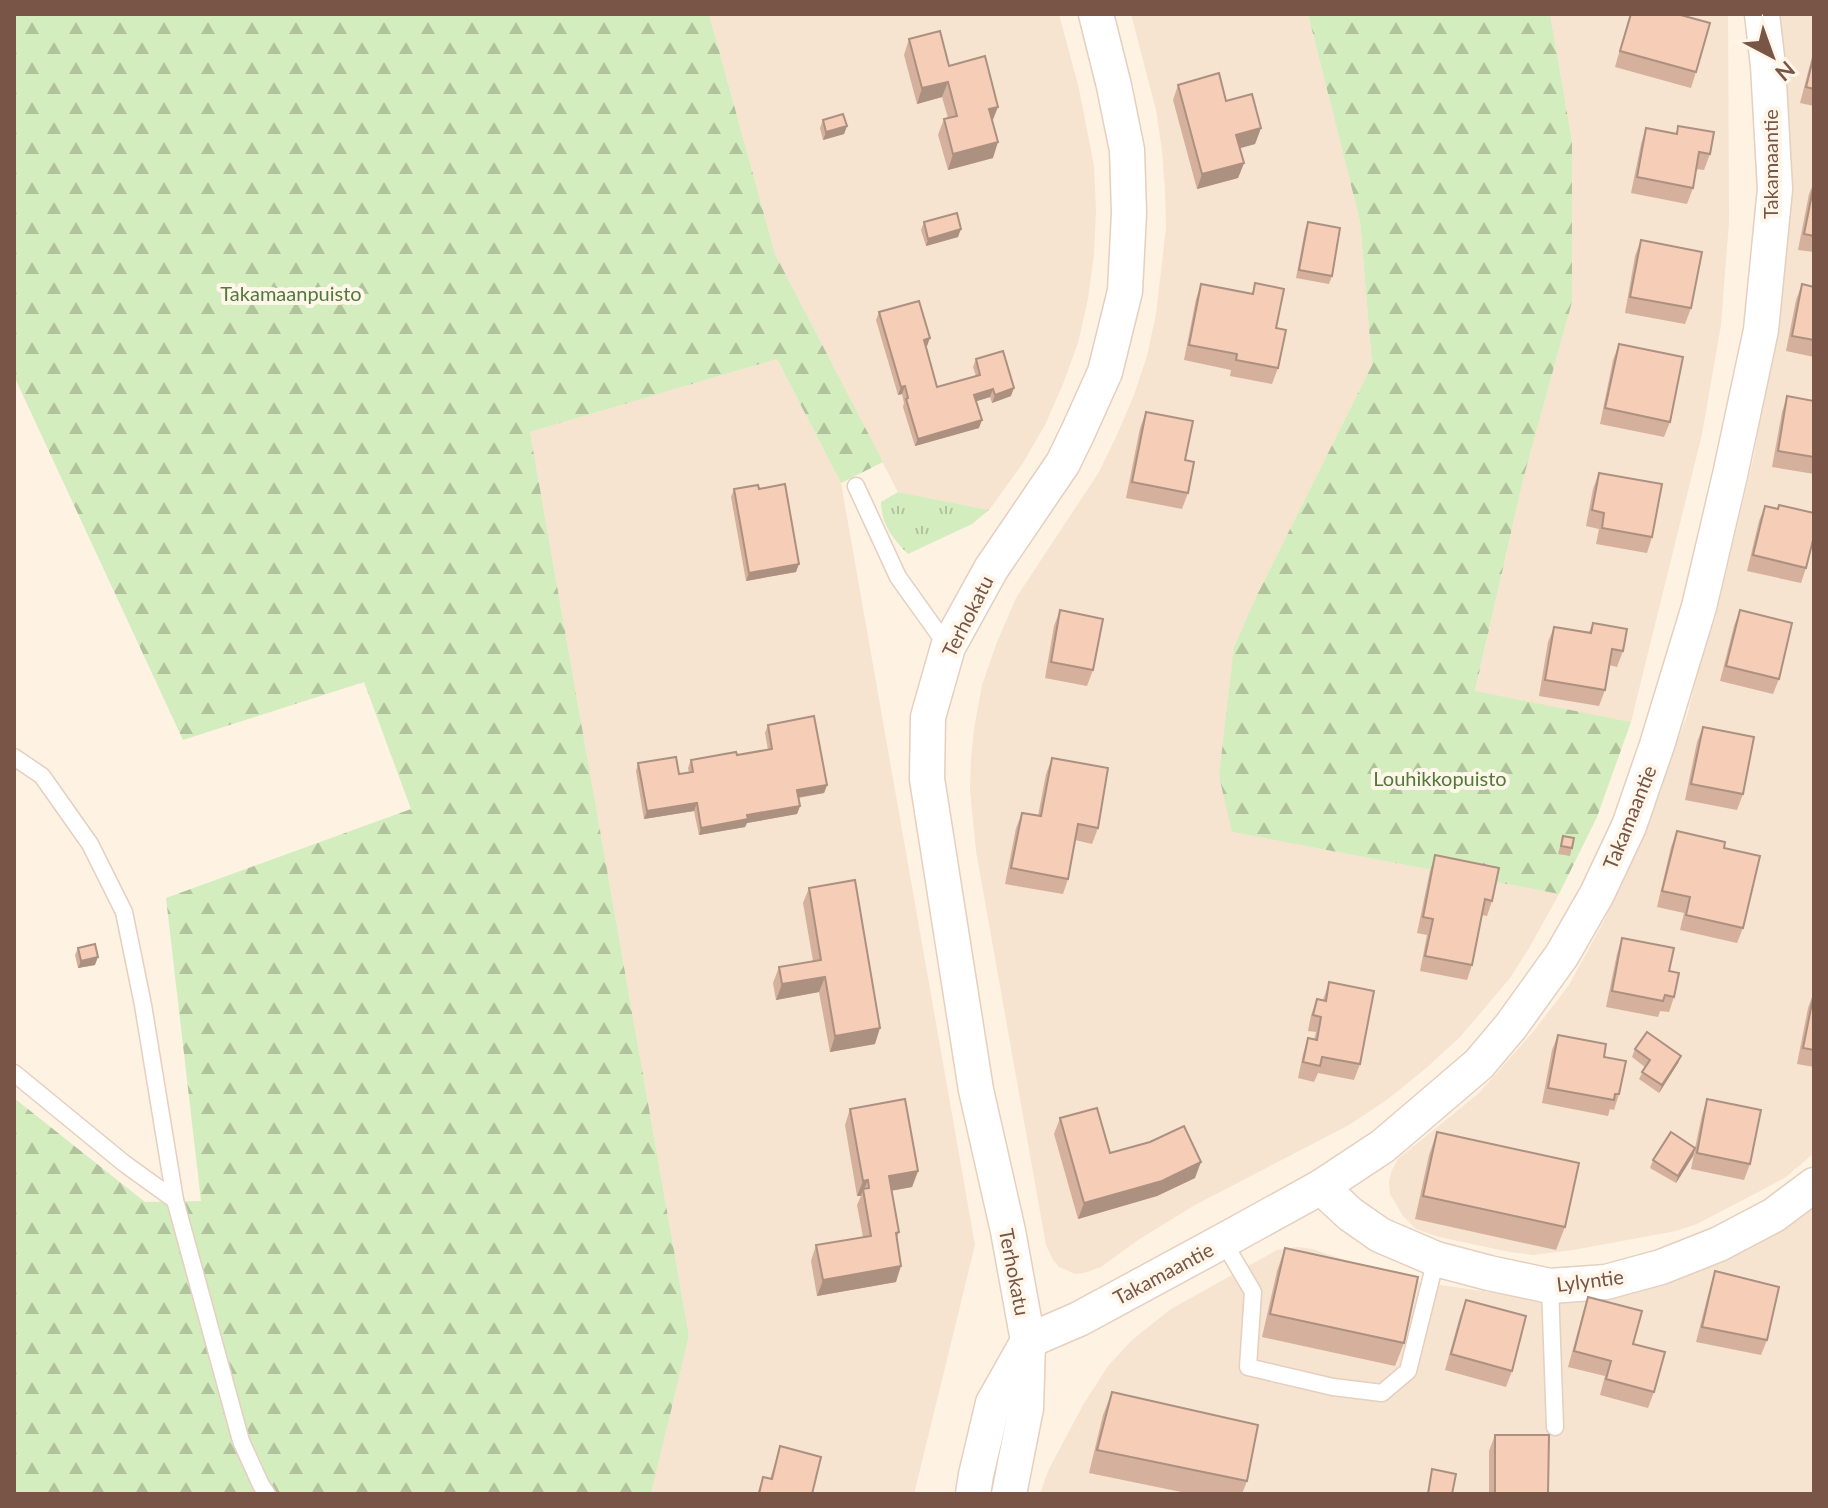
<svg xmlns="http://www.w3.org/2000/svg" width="1828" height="1508" font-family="Lato,sans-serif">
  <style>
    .residential { fill: #f6e3d0 }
    .grass { fill: url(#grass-tufts) }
    .forest { fill: url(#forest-firs) }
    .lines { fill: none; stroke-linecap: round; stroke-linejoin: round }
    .service-casing { stroke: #e5cfbf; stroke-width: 19 }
    .minor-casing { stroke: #e5cfbf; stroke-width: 37 }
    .service { stroke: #fff; stroke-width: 16 }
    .minor { stroke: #fff; stroke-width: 34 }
    .wall { fill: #d4b09d }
    .shaded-wall { fill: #ac9080 }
    .building { fill: #f6cdb7; stroke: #ac9080; stroke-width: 2 }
    .labels { text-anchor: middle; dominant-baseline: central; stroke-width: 8; stroke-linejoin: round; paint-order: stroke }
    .street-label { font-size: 20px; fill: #785546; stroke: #fff6ea }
    .park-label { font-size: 20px; fill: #51793b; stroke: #fff6ea }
  </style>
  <defs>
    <pattern id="grass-tufts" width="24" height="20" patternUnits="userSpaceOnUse" patternTransform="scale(2)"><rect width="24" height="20" fill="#d4edbf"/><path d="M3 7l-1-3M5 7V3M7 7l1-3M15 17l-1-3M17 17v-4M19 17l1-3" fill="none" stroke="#b1c39d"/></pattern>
    <pattern id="forest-firs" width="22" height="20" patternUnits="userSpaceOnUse" patternTransform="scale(2)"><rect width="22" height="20" fill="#d4edbf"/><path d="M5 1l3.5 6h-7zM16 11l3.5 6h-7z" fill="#b1c39d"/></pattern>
  </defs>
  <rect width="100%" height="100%" fill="#fef2e2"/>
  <g class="residential">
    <path d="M709 14H1059L1079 89 1094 166 1096 211 1094 254 1088 299 1078 343 1063 384 1045 425 1023 463 989 510 898 492 775 254Z"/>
    <path d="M1131 14H1308L1360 221 1372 365 1255 599 1234 647 1232 832 1559 894 1528 950 1510 978 1489 1003 1459 1038 1425 1069 1388 1099 1349 1125 1195 1205 1138 1240 1101 1267 1084 1273 1075 1274 1059 1267 1053 1260 1046 1245 976 851 970 790 971 759 974 729 982 685 997 642 1016 598 1099 472 1117 435 1134 395 1147 356 1156 314 1166 228 1165 189 1162 150 1156 110Z"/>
    <path d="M1550 14H1728L1729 222 1721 325 1702 434 1631 722 1475 692 1524 476 1572 302V141Z"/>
    <path d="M1779 14H1814V1153L1786 1177 1762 1190 1697 1224 1676 1231 1573 1250 1533 1255 1510 1252 1439 1237 1416 1229 1403 1216 1390 1194 1389 1181 1392 1170 1398 1159 1479 1093 1533 1032 1569 985 1605 919 1648 815 1687 716 1699 668 1715 619 1754 456 1767 378 1779 271 1788 239Z"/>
    <path d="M777 359 841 483 975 1245 914 1494H651L689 1336 530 432Z"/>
    <path d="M1814 1201V1494H1040L1048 1471 1083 1405 1108 1366 1132 1340 1171 1309 1277 1250 1298 1247 1312 1249 1406 1280 1524 1297Z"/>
  </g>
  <path class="grass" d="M898 492 989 510 972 524 908 554C893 539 881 524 881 502Z"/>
  <g class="forest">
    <path d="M14 14H709L775 254 883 462 841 483 777 359 530 432 689 1336 651 1494H14V1098L145 1202 201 1201 166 898 411 809 364 682 183 740 14 376Z"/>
    <path d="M1308 14H1550L1572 141V302L1524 476 1475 691 1631 722 1597 817 1559 894 1232 832 1219 776 1234 647 1255 599 1372 365 1360 221Z"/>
  </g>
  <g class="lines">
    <defs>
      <g id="service">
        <path d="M856 486 898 577 948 647"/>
        <path d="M14 757 42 776 90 844 124 912 143 1005 175 1200 241 1441 261 1485 267 1494"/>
        <path d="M14 1073 125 1164 175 1200"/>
        <path d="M1223 1241 1253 1292 1248 1367 1333 1387 1382 1393 1408 1371 1436 1259"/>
        <path d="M1550 1286 1555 1427"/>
      </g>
      <g id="minor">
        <path d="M1321 1187 1350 1214 1380 1235 1436 1259 1489 1273 1550 1286 1606 1282 1661 1267 1719 1244 1774 1215 1814 1185"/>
        <path d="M973 1494 976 1475 993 1403 1028 1341 1079 1319 1223 1241 1321 1187 1383 1146 1479 1064 1511 1026 1562 955 1597 894 1629 826 1657 745 1699 607 1730 475 1761 330 1775 189 1768 66 1762 14"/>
        <path d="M1009 1494 1026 1408 1028 1341 1008 1231 976 1090 927 779 928 717 948 647 991 569 1063 463 1078 432 1105 372 1125 291 1129 213 1127 150 1114 86 1096 14"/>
      </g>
    </defs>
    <use href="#service" class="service-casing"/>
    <use href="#minor" class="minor-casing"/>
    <use href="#service" class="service"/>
    <use href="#minor" class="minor"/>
  </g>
  <g class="wall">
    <path d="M1630 14H1677L1696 72 1691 88 1615 67Z"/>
    <path d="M909 39 949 66 993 121V158L948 170 938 135 944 119 948 118 942 97 917 104 904 55Z"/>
    <path d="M1814 49V106L1800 103Z"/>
    <path d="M1178 85 1226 101 1261 128 1255 144 1240 148 1244 163 1238 178 1197 189 1173 100Z"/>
    <path d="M823 120 847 126 844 134 823 140 820 128Z"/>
    <path d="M1678 126 1710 154 1704 170 1696 169 1693 188 1687 204 1631 193 1641 144 1646 128 1676 134Z"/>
    <path d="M1814 182V252L1798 250 1809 194Z"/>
    <path d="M924 222 958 237 926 246 921 230Z"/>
    <path d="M1308 222 1332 276 1329 284 1296 278 1305 230Z"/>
    <path d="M1641 240 1691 308 1685 324 1625 313 1635 256Z"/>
    <path d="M1255 283 1276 328 1278 368 1272 384 1230 376 1231 370 1184 360 1196 299 1201 284 1252 294Z"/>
    <path d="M1802 284 1814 287V357L1786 351 1796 300Z"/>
    <path d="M879 312 927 346H925L937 387 976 376 973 367 976 359 1011 396 992 403 990 397 976 401 979 428 915 446 903 407 904 403 902 394 898 395 876 320Z"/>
    <path d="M1619 344 1670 422 1664 437 1600 424 1613 360Z"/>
    <path d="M1787 396 1814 401V474L1772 467 1782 412Z"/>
    <path d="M1146 412 1185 460 1188 493 1182 509 1126 498 1140 428Z"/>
    <path d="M1599 473 1652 537 1647 553 1596 544 1599 529 1586 526 1593 489Z"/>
    <path d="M734 489H759L796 572 746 581 731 497Z"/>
    <path d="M1779 505 1806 568 1801 583 1747 571 1759 521 1765 506 1778 509Z"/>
    <path d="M1060 610 1093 670 1087 686 1045 678 1054 626Z"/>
    <path d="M1740 610 1779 679 1773 694 1720 681 1734 626Z"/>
    <path d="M1593 623 1623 651 1617 667 1609 665 1605 690 1599 706 1539 696 1548 642 1554 627 1589 632Z"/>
    <path d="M768 725 827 785 824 793 799 798 800 806 797 814 747 823 745 827 699 835 694 811 644 819 636 771 638 763 679 774 689 773 688 768 691 760 737 755 768 750 765 733Z"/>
    <path d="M1703 727 1743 794 1737 810 1685 800 1697 742Z"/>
    <path d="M1052 758 1098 828 1092 844 1075 840 1068 879 1063 894 1005 884 1016 828 1022 813 1038 816 1046 774Z"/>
    <path d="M1677 831 1724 848 1743 928 1737 943 1680 930 1684 913 1657 907 1671 847Z"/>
    <path d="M1563 836 1572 848 1570 856 1558 854Z"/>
    <path d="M1435 855 1492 901 1487 916 1482 915 1472 965 1467 980 1420 971 1427 935 1417 933 1430 871Z"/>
    <path d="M809 888 875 1044 830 1052 819 992 776 1000 773 983 779 967 813 961 803 903Z"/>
    <path d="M1622 938 1669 971 1674 997 1669 1012 1660 1011 1658 1017 1606 1007 1617 954Z"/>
    <path d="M78 948 95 965 78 968 75 955Z"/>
    <path d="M1329 982 1360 1064 1354 1080 1318 1073 1314 1082 1298 1078 1303 1054 1308 1038 1314 1040 1316 1032 1308 1031 1311 1015 1317 999 1323 1000Z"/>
    <path d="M1814 992V1067L1797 1064 1808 1008Z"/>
    <path d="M1558 1035 1604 1057 1619 1094 1614 1110 1610 1109 1608 1116 1542 1103 1552 1050Z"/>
    <path d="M1635 1049 1681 1056 1678 1063 1659 1093 1639 1079 1645 1067 1632 1057Z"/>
    <path d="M1707 1099 1750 1164 1744 1180 1691 1169 1695 1149 1693 1156 1676 1183 1650 1168 1653 1160 1695 1148 1702 1115Z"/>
    <path d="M850 1109 918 1171 912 1187 891 1191 899 1232 897 1238 896 1282 817 1296 811 1261 816 1245 863 1237 857 1205 861 1196H857L845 1125Z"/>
    <path d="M1060 1118 1110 1153 1195 1178 1157 1196 1078 1219 1054 1134Z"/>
    <path d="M1437 1132 1565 1227 1556 1250 1415 1219 1429 1155Z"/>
    <path d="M1285 1248 1404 1343 1395 1366 1262 1337 1277 1271Z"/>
    <path d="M1715 1271 1767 1340 1761 1355 1696 1342 1710 1287Z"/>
    <path d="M1588 1297 1654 1392 1648 1408 1600 1395 1605 1376 1568 1367 1583 1312Z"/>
    <path d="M1466 1300 1512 1371 1506 1387 1445 1370 1460 1316Z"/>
    <path d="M1112 1392 1247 1481 1242 1494H1191L1089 1473 1103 1415Z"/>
    <path d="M1495 1435 1548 1494H1489V1451Z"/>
    <path d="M780 1446 812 1494H757L763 1477 770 1479Z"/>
  </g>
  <g class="shaded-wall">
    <path d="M948 82 942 97 917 104 922 88Z"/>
    <path d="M998 107 992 122 989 109Z"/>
    <path d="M847 126 844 134 823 140 826 132Z"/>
    <path d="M1261 128 1255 144 1230 151 1236 135Z"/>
    <path d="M998 142 993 158 948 170 953 154Z"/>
    <path d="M1244 163 1238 178 1197 189 1202 174Z"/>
    <path d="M961 229 958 237 926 246 928 239Z"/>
    <path d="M930 338 927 346 921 348 924 340Z"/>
    <path d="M905 386 902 394 898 395 901 387Z"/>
    <path d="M1014 388 1011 396 992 403 995 395Z"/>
    <path d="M993 389 990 397 971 403 974 395Z"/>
    <path d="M982 420 979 428 915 446 918 439Z"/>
    <path d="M799 564 796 572 746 581 749 573Z"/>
    <path d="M827 785 824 793 794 798 797 790Z"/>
    <path d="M697 803 694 811 644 819 647 811Z"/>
    <path d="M800 806 797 814 747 823 745 827 699 835 701 828 747 815Z"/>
    <path d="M98 957 95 965 78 968 81 961Z"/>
    <path d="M825 977 819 992 776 1000 782 984Z"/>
    <path d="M880 1028 875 1044 830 1052 835 1036Z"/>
    <path d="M1681 1056 1678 1063 1659 1093 1662 1085Z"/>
    <path d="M1695 1148 1693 1156 1676 1183 1678 1176Z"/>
    <path d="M1201 1162 1195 1178 1157 1196 1078 1219 1084 1203Z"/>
    <path d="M918 1171 912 1187 883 1192 889 1176Z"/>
    <path d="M868 1180 863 1192V1189L861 1196H857L863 1181Z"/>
    <path d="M901 1266 896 1282 817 1296 823 1280Z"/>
  </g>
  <g class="building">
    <path d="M1631 14H1677L1710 23 1696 72 1620 51Z"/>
    <path d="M940 31 949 66 985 56 998 107 989 109 998 142 953 154 944 119 957 116 948 82 922 88 909 39Z"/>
    <path d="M1814 55V89L1806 87Z"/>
    <path d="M1219 73 1226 101 1252 94 1261 128 1236 135 1244 163 1202 174 1178 85Z"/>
    <path d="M843 114 847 126 826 132 823 120Z"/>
    <path d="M1678 126 1714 132 1710 154 1699 152 1693 188 1637 177 1646 128 1677 134Z"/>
    <path d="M1814 184V236L1804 234Z"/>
    <path d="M957 213 961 229 928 239 924 222Z"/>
    <path d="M1308 222 1340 228 1332 276 1299 270Z"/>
    <path d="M1641 240 1702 252 1691 308 1630 297Z"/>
    <path d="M1255 283 1284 289 1276 328 1286 330 1278 368 1236 360 1237 354 1189 345 1201 284 1253 294Z"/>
    <path d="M1802 284 1814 287V340L1792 336Z"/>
    <path d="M919 301 930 338 924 340 937 387 980 375 976 359 1003 351 1014 388 995 395 993 389 974 395 982 420 918 439 906 399 908 398 905 386 901 387 879 312Z"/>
    <path d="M1619 344 1683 357 1670 422 1605 408Z"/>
    <path d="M1787 396 1814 401V457L1778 451Z"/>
    <path d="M1146 412 1193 421 1185 460 1194 462 1188 493 1132 482Z"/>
    <path d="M1599 473 1662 484 1652 537 1602 528 1604 513 1592 510Z"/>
    <path d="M785 484 799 564 749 573 734 489 758 485 759 489Z"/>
    <path d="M1779 505 1814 513V536L1806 568 1753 555 1765 506 1778 509Z"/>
    <path d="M1060 610 1103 619 1093 670 1051 662Z"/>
    <path d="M1740 610 1792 623 1779 679 1726 666Z"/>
    <path d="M1593 623 1627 629 1623 651 1612 649 1605 690 1545 680 1554 627 1591 633Z"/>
    <path d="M814 716 827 785 797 790 800 806 747 815 748 819 701 828 697 803 647 811 638 763 676 757 679 774 693 772 691 760 736 752 737 755 772 749 768 725Z"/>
    <path d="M1703 727 1754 737 1743 794 1691 784Z"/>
    <path d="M1052 758 1108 768 1098 828 1078 824 1068 879 1011 868 1022 813 1041 816Z"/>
    <path d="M1677 831 1725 842 1724 848 1760 856 1743 928 1686 915 1690 897 1662 891Z"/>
    <path d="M1563 836 1574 838 1572 848 1561 846Z"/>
    <path d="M1435 855 1499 868 1492 901 1485 899 1472 965 1425 956 1433 919 1423 917Z"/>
    <path d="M855 880 880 1028 835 1036 825 977 782 984 779 967 821 960 809 888Z"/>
    <path d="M1622 938 1674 948 1669 971 1679 973 1674 997 1665 995 1663 1001 1612 991Z"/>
    <path d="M95 944 98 957 81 961 78 948Z"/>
    <path d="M1329 982 1374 991 1360 1064 1322 1057 1320 1066 1303 1062 1308 1038 1317 1040 1321 1017 1313 1015 1317 999 1326 1001Z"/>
    <path d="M1814 993V1050L1803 1048Z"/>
    <path d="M1647 1032 1681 1056 1662 1085 1642 1072 1650 1060 1635 1049Z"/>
    <path d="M1558 1035 1606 1044 1604 1057 1626 1061 1619 1094H1615L1614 1100 1548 1088Z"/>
    <path d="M905 1099 918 1171 889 1176 899 1232 896 1233 901 1266 823 1280 816 1245 871 1236 863 1189 869 1188 868 1180 863 1181 850 1109Z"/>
    <path d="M1707 1099 1761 1110 1750 1164 1697 1153Z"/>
    <path d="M1097 1108 1110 1153 1150 1142 1184 1126 1201 1162 1162 1181 1084 1203 1060 1118Z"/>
    <path d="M1437 1132 1579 1163 1565 1227 1423 1196Z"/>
    <path d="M1671 1132 1695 1148 1678 1176 1653 1160Z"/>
    <path d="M1285 1248 1418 1277 1404 1343 1270 1314Z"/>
    <path d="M1715 1271 1779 1287 1767 1340 1702 1327Z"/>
    <path d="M1588 1297 1642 1311 1633 1344 1665 1352 1654 1392 1606 1379 1611 1361 1574 1351Z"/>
    <path d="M1466 1300 1526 1316 1512 1371 1451 1354Z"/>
    <path d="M1112 1392 1258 1425 1247 1481 1097 1450Z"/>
    <path d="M1495 1435H1549L1548 1494H1495Z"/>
    <path d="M780 1446 821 1457 812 1494H759L763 1477 772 1479Z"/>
    <path d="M1432 1469 1456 1474 1452 1494H1428Z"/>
  </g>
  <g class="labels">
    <g class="street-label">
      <text transform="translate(1770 164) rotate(-90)">Takamaantie</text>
      <text transform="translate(967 616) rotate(-63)">Terhokatu</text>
      <text transform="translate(1629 817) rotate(-68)">Takamaantie</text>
      <text transform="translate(1015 1272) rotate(79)">Terhokatu</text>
      <text transform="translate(1163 1273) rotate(-28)">Takamaantie</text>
      <text transform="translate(1590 1280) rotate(-7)">Lylyntie</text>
    </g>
    <g class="park-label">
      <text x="291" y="293">Takamaanpuisto</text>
      <text x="1440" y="778">Louhikkopuisto</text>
    </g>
  </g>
  <rect width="1828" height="1508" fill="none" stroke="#785546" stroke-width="32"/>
  <g transform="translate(1772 56) rotate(139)" stroke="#fff6ea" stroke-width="6" paint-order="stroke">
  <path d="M0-6L14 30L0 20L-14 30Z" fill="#785546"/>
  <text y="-12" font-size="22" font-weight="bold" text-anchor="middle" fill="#785546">N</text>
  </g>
</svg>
